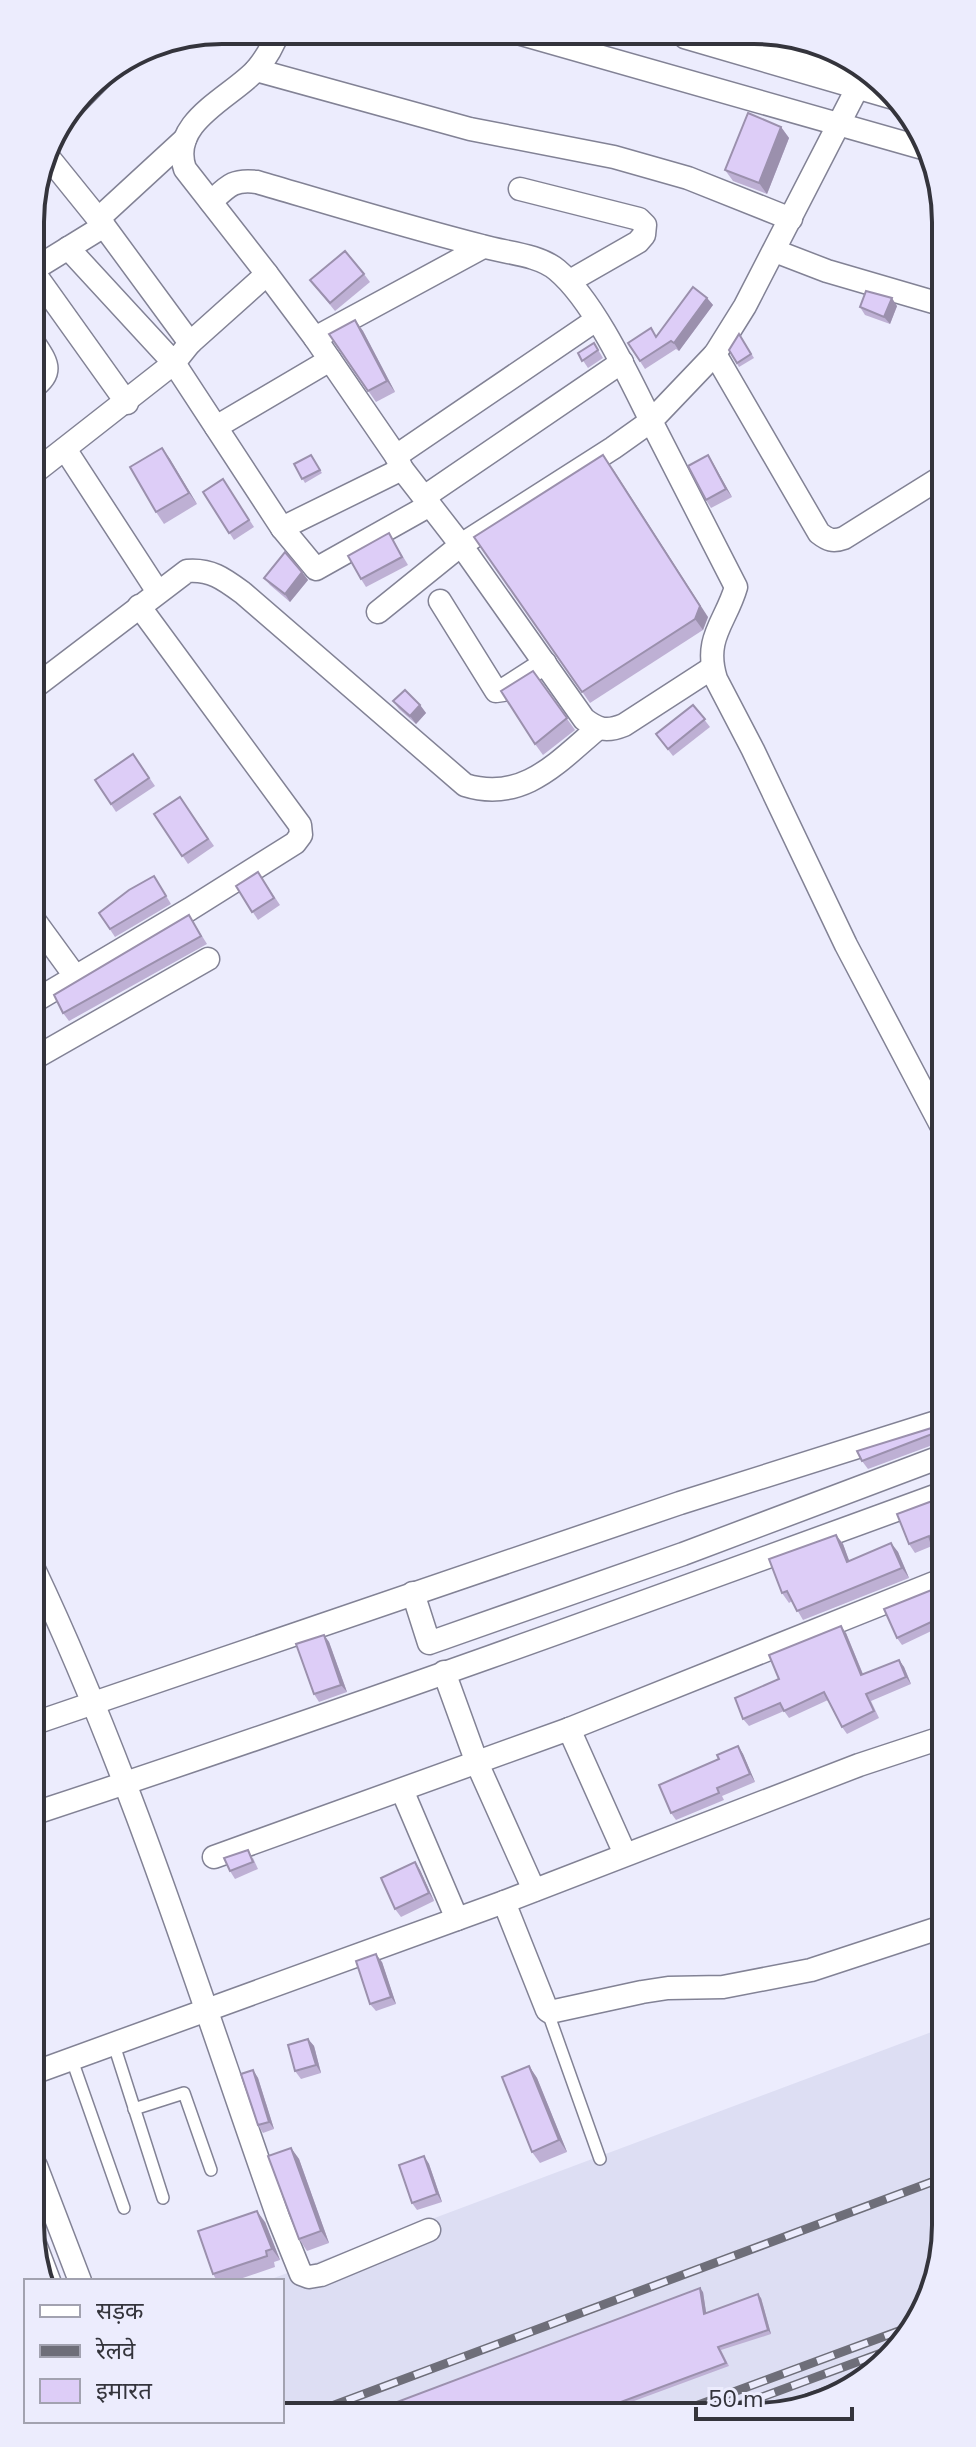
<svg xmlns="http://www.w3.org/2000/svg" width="976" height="2447" font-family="'Nunito Sans','Noto Sans Devanagari',sans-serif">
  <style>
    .built { fill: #dddef3 }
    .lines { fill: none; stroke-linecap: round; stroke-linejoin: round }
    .lane-casing { stroke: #828295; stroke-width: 14 }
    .street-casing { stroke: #828295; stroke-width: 25 }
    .secondary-casing { stroke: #828295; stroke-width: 35 }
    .lane { stroke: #fff; stroke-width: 11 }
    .street { stroke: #fff; stroke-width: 22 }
    .secondary { stroke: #fff; stroke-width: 32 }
    .rail-casing { stroke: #6e6e79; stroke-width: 9 }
    .rail { stroke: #ececfd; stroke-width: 6; stroke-dasharray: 18; stroke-linecap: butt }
    .wall { fill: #beb0d4 }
    .shaded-wall { fill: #9b90ad }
    .building { fill: #ddcdf7; stroke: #9b90ad; stroke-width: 2 }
    .rim { fill: none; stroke: #34343c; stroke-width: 4 }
  </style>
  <rect width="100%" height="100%" fill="#ececfd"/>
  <path class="built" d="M945 2027 946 2237 932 2298 899 2351 804 2411 282 2413V2281H266Z"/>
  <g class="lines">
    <defs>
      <g id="lane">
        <path d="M547 2010 600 2159"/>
        <path d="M114 2045 163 2198"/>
        <path d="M72 2060 124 2208"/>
        <path d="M134 2109 184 2093 211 2170"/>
        <path d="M36 2231 55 2281"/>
      </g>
      <g id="street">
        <path d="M514 32 926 149"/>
        <path d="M256 70 470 129 614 157 688 178 791 219"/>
        <path d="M865 73 745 306 715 354 651 421 736 587C726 622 703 638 716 679L753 750 846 945 942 1127"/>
        <path d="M75 104 110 68"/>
        <path d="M45 153 104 226 190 343"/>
        <path d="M520 189 639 219 645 225 644 235 638 242 570 281"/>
        <path d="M211 202C228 186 233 179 257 182 332 204 407 227 482 246 505 253 538 254 557 270 594 301 629 377 651 421L613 448 461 545 584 719C598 730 607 732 624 725L712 668"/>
        <path d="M98 219 185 139"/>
        <path d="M68 248 174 363 190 343 267 274 185 169C168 122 232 97 257 69 266 58 274 44 279 30"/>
        <path d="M775 251 827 271 940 304"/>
        <path d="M32 270 127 403"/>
        <path d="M31 271 104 226"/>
        <path d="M267 274 315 338 396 456 402 469 461 545 378 612"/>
        <path d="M31 338C44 360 58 371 31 389"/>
        <path d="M315 338 483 247"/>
        <path d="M715 354 819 533C828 540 833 542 844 538L940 478"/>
        <path d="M216 427 330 360"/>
        <path d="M65 449 158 592"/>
        <path d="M396 456 596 320"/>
        <path d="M31 475 174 363 282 528 316 569 430 505"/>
        <path d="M424 497 622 362"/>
        <path d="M282 528 402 469"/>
        <path d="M440 601 496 691 503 690 545 663"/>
        <path d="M32 689 187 571C211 569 224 579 243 593L465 785C522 803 557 763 597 729"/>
        <path d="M32 917 75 976"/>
        <path d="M33 1002 190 909 295 843 301 835 300 825 139 606"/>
        <path d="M33 1059 208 959"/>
        <path d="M34 1569C133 1778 201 1999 278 2217L301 2274 309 2277 321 2275 429 2230"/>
        <path d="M413 1593 429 1643 683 1554 943 1456"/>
        <path d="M444 1672 477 1763 534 1890"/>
        <path d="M35 1723 680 1503 943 1420"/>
        <path d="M569 1729 625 1854"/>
        <path d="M402 1790 457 1919"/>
        <path d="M35 1813C340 1713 642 1603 943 1493"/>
        <path d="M214 1857 569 1729 944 1579"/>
        <path d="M504 1902 547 2010 550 2012 642 1992 668 1988 723 1987 811 1970 945 1926"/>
        <path d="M36 2072 504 1902 859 1765 944 1737"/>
        <path d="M36 2166 80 2281"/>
      </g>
      <path id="secondary" d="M688 33 894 93"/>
    </defs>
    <use href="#lane" class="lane-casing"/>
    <use href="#street" class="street-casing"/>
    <use href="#secondary" class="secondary-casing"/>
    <use href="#lane" class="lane"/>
    <use href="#street" class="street"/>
    <use href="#secondary" class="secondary"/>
    <defs>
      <g id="rail">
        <path d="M682 2411 915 2325"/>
        <path d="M724 2411 903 2345"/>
        <path d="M771 2411 850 2382"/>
        <path d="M313 2413 945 2177"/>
      </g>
    </defs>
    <use href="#rail" class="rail-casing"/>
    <use href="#rail" class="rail"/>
  </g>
  <g class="wall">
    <path d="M781 127 789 138 767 194 733 181 725 170Z"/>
    <path d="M364 274 370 282 335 311 310 280Z"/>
    <path d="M707 298 713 305 679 351 676 349 645 369 628 343 657 336Z"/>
    <path d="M897 306 890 324 865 315 860 307Z"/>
    <path d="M355 320 363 331 395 392 376 402 329 334Z"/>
    <path d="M739 334 754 358 739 367 729 350Z"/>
    <path d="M594 343 603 358 588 368 578 353Z"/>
    <path d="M162 448 197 504 164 524 156 512Z"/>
    <path d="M311 455 322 473 305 483 294 464Z"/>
    <path d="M708 455 732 497 711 508 706 500Z"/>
    <path d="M223 479 254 527 234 540 203 492Z"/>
    <path d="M389 533 408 565 366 587 361 579Z"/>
    <path d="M474 537 708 617 703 630 590 703Z"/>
    <path d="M302 572 308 580 290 602 270 585 264 578Z"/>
    <path d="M533 671 575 730 543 755 535 744Z"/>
    <path d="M393 701 420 705 426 713 416 724 399 709Z"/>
    <path d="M693 705 710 727 673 756 656 734Z"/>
    <path d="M133 754 155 786 116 812 95 780Z"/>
    <path d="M180 797 214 846 188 864 154 814Z"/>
    <path d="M258 872 280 905 258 920 236 886Z"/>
    <path d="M154 876 171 904 115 937 99 913Z"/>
    <path d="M189 915 207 944 69 1021 63 1013Z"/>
    <path d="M943 1423V1443H938L868 1469 862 1461 941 1425Z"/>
    <path d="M943 1497 944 1566 936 1557 932 1546 915 1553 909 1544Z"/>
    <path d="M836 1535 843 1544 849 1561 891 1543 898 1552 909 1578 803 1620 792 1601 789 1603 782 1593Z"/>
    <path d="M944 1585V1625L902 1645 897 1638Z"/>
    <path d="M846 1633 863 1674 899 1660 904 1667 911 1684 871 1701 879 1718 847 1734 842 1727 828 1700 789 1718 784 1711 749 1726 743 1719 779 1679Z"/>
    <path d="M324 1635 329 1642 347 1692 319 1702 314 1694Z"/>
    <path d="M738 1746 743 1754 755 1782 722 1796 724 1800 676 1820 671 1813 719 1759Z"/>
    <path d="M253 1858 258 1869 235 1879 230 1871Z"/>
    <path d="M415 1862 420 1870 434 1901 401 1917 395 1909Z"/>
    <path d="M382 1962 396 2004 376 2011 370 2004Z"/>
    <path d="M308 2039 314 2046 321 2073 301 2079 295 2071Z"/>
    <path d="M529 2066 537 2078 567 2152 540 2163 532 2152Z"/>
    <path d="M253 2070 258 2078 274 2129 263 2133 258 2125Z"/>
    <path d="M291 2148 299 2159 329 2243 307 2251 299 2239Z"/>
    <path d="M424 2156 429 2164 442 2202 417 2210 412 2203Z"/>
    <path d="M265 2222 280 2260 274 2262 275 2267 234 2281H217L213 2274Z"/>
    <path d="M703 2292 706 2313 761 2298 771 2334 721 2350 729 2366 607 2411 368 2413Z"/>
  </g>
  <g class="shaded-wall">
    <path d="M781 127 789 138 767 194 759 183Z"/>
    <path d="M707 298 713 305 679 351 674 343Z"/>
    <path d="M892 298 897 306 890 324 884 317Z"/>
    <path d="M355 320 363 331 395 392 387 381Z"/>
    <path d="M162 448 170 459 197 504 189 493Z"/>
    <path d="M708 455 713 463 732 497 726 489Z"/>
    <path d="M611 466 708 617 703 630 695 619Z"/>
    <path d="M302 572 308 580 290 602 285 594Z"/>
    <path d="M420 705 426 713 416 724 410 716Z"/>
    <path d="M836 1535 843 1544 853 1571 847 1562Z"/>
    <path d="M891 1543 898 1552 909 1578 902 1568Z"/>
    <path d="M841 1626 846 1633 866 1682 861 1675Z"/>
    <path d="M324 1635 329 1642 347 1692 341 1685Z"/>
    <path d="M899 1660 904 1667 911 1684 906 1677Z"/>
    <path d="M738 1746 743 1754 755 1782 750 1774Z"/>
    <path d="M415 1862 420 1870 434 1901 429 1893Z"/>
    <path d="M376 1954 382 1962 396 2004 391 1997Z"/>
    <path d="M308 2039 314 2046 321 2073 316 2065Z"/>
    <path d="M529 2066 537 2078 567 2152 559 2140Z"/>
    <path d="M253 2070 258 2078 274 2129 269 2122Z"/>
    <path d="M291 2148 299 2159 329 2243 321 2231Z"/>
    <path d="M424 2156 429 2164 442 2202 437 2194Z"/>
    <path d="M257 2211 265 2222 280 2260 272 2249Z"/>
    <path d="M700 2288 703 2292 707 2318 704 2314Z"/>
    <path d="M758 2294 761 2298 771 2334 768 2330Z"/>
  </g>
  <g class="building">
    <path d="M748 113 781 127 759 183 725 170Z"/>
    <path d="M345 251 364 274 330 303 310 280Z"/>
    <path d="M693 287 707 298 674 343 671 341 640 361 628 343 651 328 656 337Z"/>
    <path d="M866 291 892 298 884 317 860 307Z"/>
    <path d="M355 320 387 381 368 391 329 334Z"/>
    <path d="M739 334 751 354 737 363 729 350Z"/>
    <path d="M594 343 598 350 582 361 578 353Z"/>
    <path d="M162 448 189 493 156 512 130 467Z"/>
    <path d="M311 455 320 470 302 479 294 464Z"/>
    <path d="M603 455 700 606 695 619 582 692 474 537Z"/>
    <path d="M708 455 726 489 706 500 688 466Z"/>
    <path d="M223 479 249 520 229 533 203 492Z"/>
    <path d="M389 533 402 557 361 579 348 556Z"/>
    <path d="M285 552 302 572 285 594 264 578Z"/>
    <path d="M533 671 567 718 535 744 501 691Z"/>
    <path d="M405 690 420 705 410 716 393 701Z"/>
    <path d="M693 705 705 719 668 749 656 734Z"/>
    <path d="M133 754 149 778 111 804 95 780Z"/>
    <path d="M180 797 208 839 182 856 154 814Z"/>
    <path d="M258 872 274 898 252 912 236 886Z"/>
    <path d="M154 876 166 896 110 929 99 913 129 890Z"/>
    <path d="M189 915 201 936 63 1013 54 995Z"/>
    <path d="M943 1423V1436L940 1434H932L862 1461 857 1451 941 1425Z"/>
    <path d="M943 1497 944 1560 936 1557 929 1536 909 1544 897 1514Z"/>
    <path d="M836 1535 847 1562 891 1543 902 1568 797 1611 787 1591 782 1593 769 1559Z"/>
    <path d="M944 1585V1616L897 1638 884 1609Z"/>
    <path d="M841 1626 861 1675 899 1660 906 1677 866 1694 874 1711 842 1727 824 1692 784 1711 780 1703 743 1719 735 1698 779 1679 769 1655Z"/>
    <path d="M324 1635 341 1685 314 1694 296 1644Z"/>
    <path d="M738 1746 750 1774 717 1788 719 1793 671 1813 659 1785 719 1759 717 1755Z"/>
    <path d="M248 1850 253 1862 230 1871 224 1858Z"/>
    <path d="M415 1862 429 1893 395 1909 381 1878Z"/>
    <path d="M376 1954 391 1997 370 2004 356 1961Z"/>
    <path d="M308 2039 316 2065 295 2071 288 2045Z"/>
    <path d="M529 2066 559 2140 532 2152 502 2077Z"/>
    <path d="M253 2070 269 2122 258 2125 241 2074Z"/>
    <path d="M291 2148 321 2231 299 2239 268 2156Z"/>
    <path d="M424 2156 437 2194 412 2203 399 2165Z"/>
    <path d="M257 2211 272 2249 266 2251 267 2256 213 2274 198 2231Z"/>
    <path d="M700 2288 704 2314 758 2294 768 2330 718 2347 726 2363 594 2412 368 2413Z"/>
  </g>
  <path d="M0 0H976V2447H0ZM222 44H754A178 178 0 0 1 932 222V2225A178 178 0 0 1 754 2403H222A178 178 0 0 1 44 2225V222A178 178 0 0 1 222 44Z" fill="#ececfd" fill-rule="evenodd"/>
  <path class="rim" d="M222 44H754A178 178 0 0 1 932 222V2225A178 178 0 0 1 754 2403H222A178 178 0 0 1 44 2225V222A178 178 0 0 1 222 44Z"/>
  <rect x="24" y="2279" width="260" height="144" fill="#ececfd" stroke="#a2a2b0" stroke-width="2"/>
  <rect x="40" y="2305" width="40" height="12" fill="#ffffff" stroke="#a2a2b0" stroke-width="2"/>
  <text x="96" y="2319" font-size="24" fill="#34343c">सड़क</text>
  <rect x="40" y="2345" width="40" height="12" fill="#6e6e79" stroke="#a2a2b0" stroke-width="2"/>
  <text x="96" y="2359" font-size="24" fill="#34343c">रेलवे</text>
  <rect x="40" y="2379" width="40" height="24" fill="#ddcdf7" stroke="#a2a2b0" stroke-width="2"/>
  <text x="96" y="2399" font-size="24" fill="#34343c">इमारत</text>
  <path d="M696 2407v12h156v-12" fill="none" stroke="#34343c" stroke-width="4"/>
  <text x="708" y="2407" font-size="24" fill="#34343c" stroke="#ececfd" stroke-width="6" paint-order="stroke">50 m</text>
</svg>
